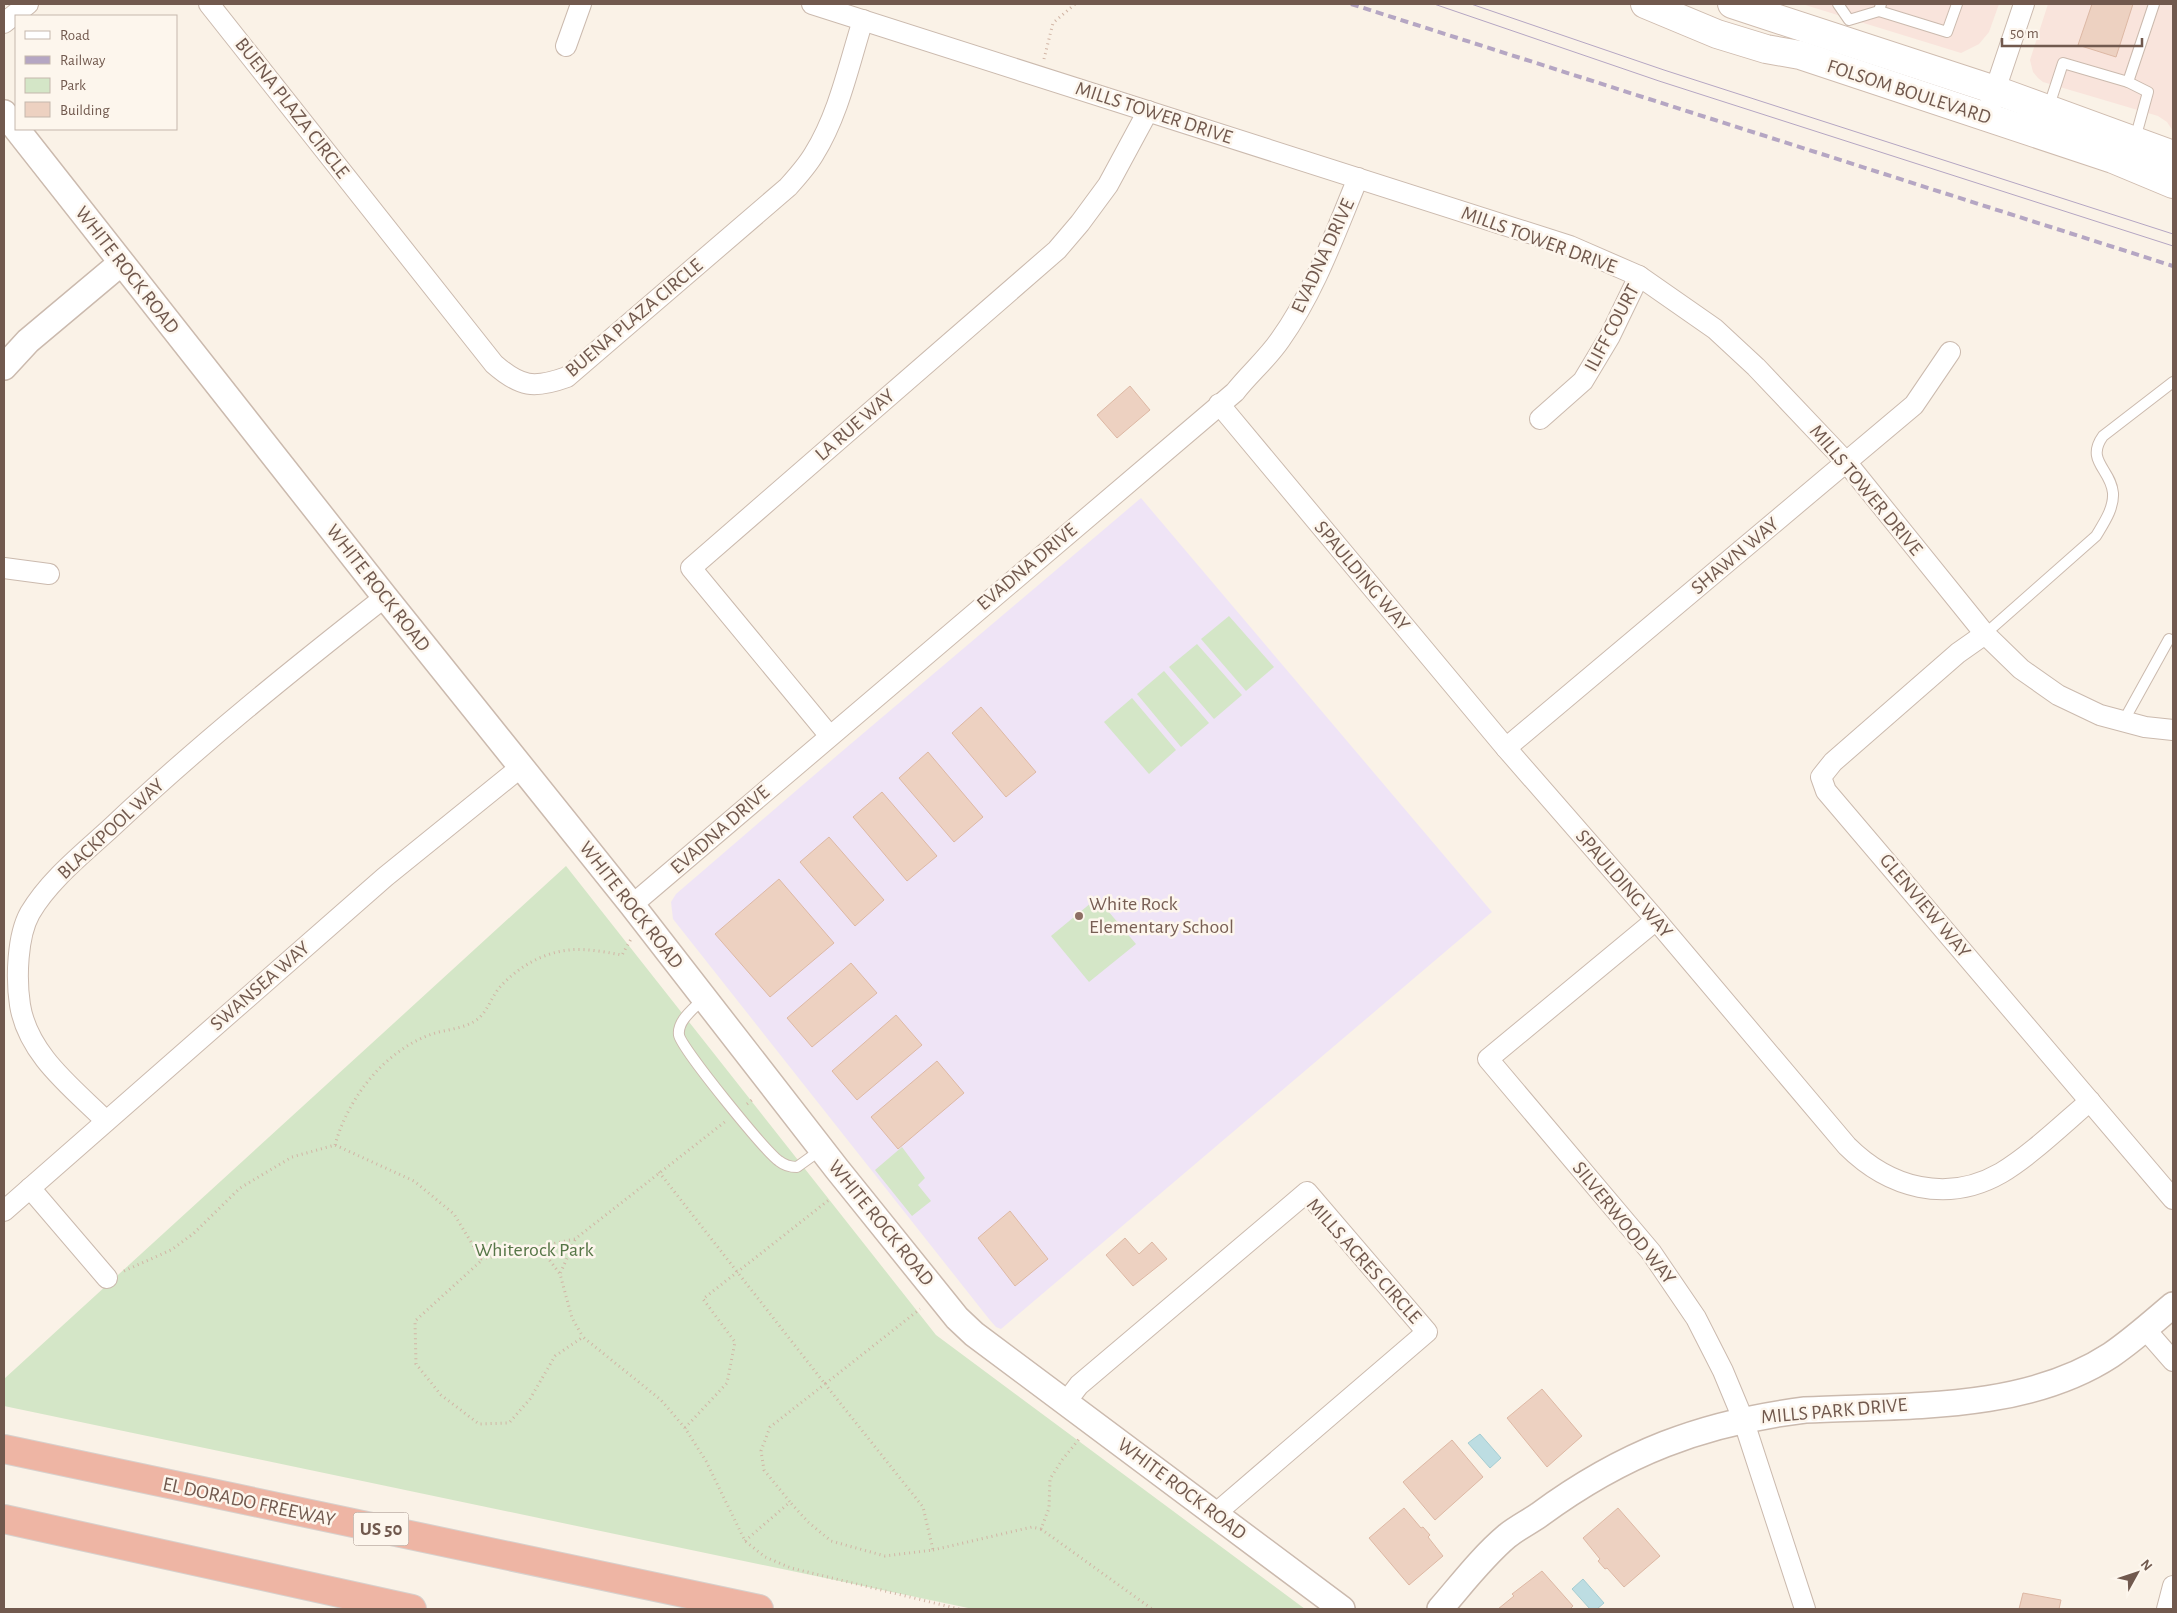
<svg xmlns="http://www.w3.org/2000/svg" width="2177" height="1613" font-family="'Alegreya Sans',sans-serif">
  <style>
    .commercial { fill: #f9e4dc }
    .education { fill: #efe4f6 }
    .green { fill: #d4e6c7 }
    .water { fill: #bddde2; stroke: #a5cdd2 }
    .building { fill: #edd1c1; stroke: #ddb8a4 }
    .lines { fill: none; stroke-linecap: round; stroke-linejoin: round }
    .service-casing { stroke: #cbbaae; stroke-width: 12 }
    .minor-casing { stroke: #cbbaae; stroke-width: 22 }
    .tertiary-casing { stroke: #cbbaae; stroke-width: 28 }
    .secondary-casing { stroke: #cfbcaf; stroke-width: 30 }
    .motorway-casing { stroke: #d7d1cd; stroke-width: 30 }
    .path { stroke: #d1b5a5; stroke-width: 3; stroke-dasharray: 1 4; stroke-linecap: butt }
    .service { stroke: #fff; stroke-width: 10 }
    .minor { stroke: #fff; stroke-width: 20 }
    .tertiary { stroke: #fff; stroke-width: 25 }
    .secondary { stroke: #fff; stroke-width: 28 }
    .motorway { stroke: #eeb5a4; stroke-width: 28 }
    .tram { stroke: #b5a6c3; stroke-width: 1 }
    .rail { stroke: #b5a6c3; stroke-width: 4; stroke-dasharray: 8 5; stroke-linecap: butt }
    .education-dot { fill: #8d6e63; stroke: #fdf6ed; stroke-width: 2 }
    .labels { text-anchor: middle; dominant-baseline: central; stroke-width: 5; stroke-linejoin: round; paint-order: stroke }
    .shield { fill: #fdf6ed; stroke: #9b887e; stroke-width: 1 }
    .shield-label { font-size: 19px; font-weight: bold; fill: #71594e }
    .street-label { font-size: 20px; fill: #71594e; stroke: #fdf6ed }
    .education-label { font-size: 20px; fill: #785e54; stroke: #fdf6ed; text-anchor: start }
    .park-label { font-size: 20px; fill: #567647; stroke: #fdf6ed }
  </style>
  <rect width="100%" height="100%" fill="#faf2e7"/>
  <g class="commercial">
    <path d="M1802 4H1999L1989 32 1979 44 1961 53Z"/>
    <path d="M2048 4H2173V131L2167 122 2158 116 2043 82 2038 78 2033 72 2030 60Z"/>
  </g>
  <path class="education" d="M1141 498 1492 912 1001 1329 996 1327 989 1319 673 919 671 902 676 894 840 753Z"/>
  <g class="green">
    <path d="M1229 616 1274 667 1246 691 1201 639Z"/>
    <path d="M1197 644 1242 695 1214 719 1169 667Z"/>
    <path d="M1164 671 1209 723 1181 747 1137 694Z"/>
    <path d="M1132 698 1176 750 1149 774 1104 722Z"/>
    <path d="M566 866 936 1335 1305 1609H973L4 1406V1379Z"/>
    <path d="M1097 898 1136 944 1089 982 1051 936Z"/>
    <path d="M902 1147 925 1178 918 1185 931 1201 912 1216 875 1170Z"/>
  </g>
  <g class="water">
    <path d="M1480 1434 1501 1458 1490 1468 1468 1443Z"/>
    <path d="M1583 1579 1604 1603 1597 1609H1590L1572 1589Z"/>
  </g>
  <g class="building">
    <path d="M2092 4H2133L2116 57 2078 45Z"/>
    <path d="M1130 386 1150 410 1117 438 1097 415Z"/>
    <path d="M981 707 1036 772 1006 797 952 733Z"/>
    <path d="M928 752 983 817 954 842 899 778Z"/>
    <path d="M882 792 937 856 907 881 853 817Z"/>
    <path d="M829 837 884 900 855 926 800 862Z"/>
    <path d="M779 879 834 943 770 997 715 934Z"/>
    <path d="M851 963 877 993 812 1047 787 1018Z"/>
    <path d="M896 1015 922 1045 857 1100 832 1071Z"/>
    <path d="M937 1061 964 1093 898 1149 871 1117Z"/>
    <path d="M1010 1211 1048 1259 1015 1286 978 1238Z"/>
    <path d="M1125 1238 1139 1254 1152 1242 1167 1259 1133 1286 1106 1255Z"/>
    <path d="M1542 1389 1582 1436 1547 1467 1507 1418Z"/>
    <path d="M1452 1440 1483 1477 1435 1520 1403 1482Z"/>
    <path d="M1404 1508 1421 1528 1423 1527 1430 1535 1428 1537 1443 1556 1409 1585 1369 1538Z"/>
    <path d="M1618 1508 1660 1556 1624 1587 1607 1568 1605 1569 1598 1561 1600 1559 1583 1538Z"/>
    <path d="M1542 1571 1573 1606 1570 1609H1498L1514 1596 1512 1594Z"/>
    <path d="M2023 1593 2061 1600 2059 1609H2019Z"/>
  </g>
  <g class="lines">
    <defs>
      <g id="service">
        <path d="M1838 4 1849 20 1879 11"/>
        <path d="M1881 4 1879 11 1947 32 1957 4"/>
        <path d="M2128 82 2148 92 2135 139"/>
        <path d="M2048 109 2063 63 2128 82 2154 4"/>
        <path d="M1985 634 2096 536C2103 524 2114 509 2113 493 2111 469 2085 461 2103 436L2173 382"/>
        <path d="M2123 722 2169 639"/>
        <path d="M704 998C695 1008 677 1020 679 1035 681 1048 765 1151 779 1161 784 1165 790 1167 797 1167L822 1149"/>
      </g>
      <g id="minor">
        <path d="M209 4 494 364C520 387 534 389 567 377L788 187C797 177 807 166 814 154 839 114 849 64 863 20"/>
        <path d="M812 4 1570 246 1639 276 1715 329 1756 367 1847 463 1985 634 2021 669 2058 695 2100 715 2145 727 2173 730"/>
        <path d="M4 23 28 4"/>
        <path d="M566 46 581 4"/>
        <path d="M1986 117 2024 4"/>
        <path d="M1219 404 1506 748 1656 920 1847 1146C1889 1188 1947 1204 2001 1173 2031 1155 2063 1124 2090 1101"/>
        <path d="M1540 419 1583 381 1610 336 1639 276"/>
        <path d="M4 568 49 574"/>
        <path d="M1985 634 1958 653 1833 762 1821 777 1826 791 2173 1199"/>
        <path d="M829 735 691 568 1057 250 1080 223 1108 185 1148 111"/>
        <path d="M1506 748 1914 405 1950 352"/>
        <path d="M632 905 1235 392C1249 374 1267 359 1280 340 1315 291 1335 233 1358 178"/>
        <path d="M1656 920 1488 1059 1651 1252 1696 1318 1723 1371 1743 1419 1805 1609"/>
        <path d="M106 1121C73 1088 28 1055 20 1005 16 979 17 936 30 913 50 879 85 852 113 826 200 744 292 670 385 597"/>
        <path d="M30 1188 107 1278"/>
        <path d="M4 1211 385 877 521 767"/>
        <path d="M2145 1329 2173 1361"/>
        <path d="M1066 1402 1079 1385 1307 1192 1427 1332 1215 1514"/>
        <path d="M2167 1609 2173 1586"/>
      </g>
      <g id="tertiary">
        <path d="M4 113 385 597 632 905 837 1169 957 1318 974 1334 1342 1609"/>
        <path d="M4 367 28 341 121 263"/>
        <path d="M1440 1609C1461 1585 1482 1557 1507 1536 1517 1528 1529 1522 1539 1515 1623 1453 1702 1423 1805 1410 1904 1405 2024 1412 2111 1355 2133 1340 2153 1322 2173 1305"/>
      </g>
      <g id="secondary">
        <path d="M1645 4 1717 34 1766 49 1800 55 2113 159 2173 184"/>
        <path d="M1732 4 1995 90 2173 155"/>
      </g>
      <g id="motorway">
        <path d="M4 1449 759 1609"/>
        <path d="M4 1519 412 1609"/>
      </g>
    </defs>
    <use href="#service" class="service-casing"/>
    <use href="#minor" class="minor-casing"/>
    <use href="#tertiary" class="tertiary-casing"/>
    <use href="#secondary" class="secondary-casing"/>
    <use href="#motorway" class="motorway-casing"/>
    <g class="path">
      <path d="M1044 59 1053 23 1075 4"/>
      <path d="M747 1104 752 1100"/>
      <path d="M335 1145C348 1098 384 1051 432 1034 447 1029 466 1029 479 1018 488 1010 492 996 500 987 518 967 542 953 569 950 585 948 605 952 622 955L631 939"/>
      <path d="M659 1172 825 1384 920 1309"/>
      <path d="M575 1240 560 1274 572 1318 583 1337"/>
      <path d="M534 1248 548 1258 560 1274"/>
      <path d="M481 1259 575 1239 726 1121"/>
      <path d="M124 1271 171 1250 193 1234 240 1188 292 1157 335 1145 414 1181 454 1214 482 1260 415 1321 416 1364 441 1395 479 1424 509 1423 530 1399 555 1356 583 1337 661 1400 685 1428 706 1461 745 1541 765 1557 791 1568 959 1609"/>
      <path d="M685 1428 727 1383 735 1342 703 1299 830 1199"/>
      <path d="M1041 1529 1152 1609"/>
      <path d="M745 1541 790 1502 764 1470 761 1451 770 1427 825 1384 923 1507 933 1550 885 1556 831 1541 808 1522 790 1502"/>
      <path d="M933 1550 1032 1527 1041 1529 1049 1508 1050 1479 1062 1460 1080 1438"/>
    </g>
    <use href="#service" class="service"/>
    <use href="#minor" class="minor"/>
    <use href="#tertiary" class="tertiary"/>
    <use href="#secondary" class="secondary"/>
    <use href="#motorway" class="motorway"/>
    <g class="tram">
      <path d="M1434 4 1659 81 2173 246"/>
      <path d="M1471 4 1664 70 2173 234"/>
    </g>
    <path class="rail" d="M1351 4 2173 266"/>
  </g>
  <circle class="education-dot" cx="1079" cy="916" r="5"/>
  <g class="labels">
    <rect class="shield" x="353.5" y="1512.5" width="55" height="33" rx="4"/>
    <g class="shield-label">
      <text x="381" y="1529">US 50</text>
    </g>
    <g class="street-label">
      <text transform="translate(1909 92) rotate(18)">FOLSOM BOULEVARD</text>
      <text transform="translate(292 108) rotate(52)">BUENA PLAZA CIRCLE</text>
      <text transform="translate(1154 113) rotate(18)">MILLS TOWER DRIVE</text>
      <text transform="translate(1539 240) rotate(20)">MILLS TOWER DRIVE</text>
      <text transform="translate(1323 256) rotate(-65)">EVADNA DRIVE</text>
      <text transform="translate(127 270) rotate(52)">WHITE ROCK ROAD</text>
      <text transform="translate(634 318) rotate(-40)">BUENA PLAZA CIRCLE</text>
      <text transform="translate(1612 328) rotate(-62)">ILIFF COURT</text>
      <text transform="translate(855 425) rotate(-41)">LA RUE WAY</text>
      <text transform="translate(1866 490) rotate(50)">MILLS TOWER DRIVE</text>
      <text transform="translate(1735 556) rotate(-40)">SHAWN WAY</text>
      <text transform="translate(1027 567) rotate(-40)">EVADNA DRIVE</text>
      <text transform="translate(1362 576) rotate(50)">SPAULDING WAY</text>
      <text transform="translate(378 588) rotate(52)">WHITE ROCK ROAD</text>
      <text transform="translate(111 829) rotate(-43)">BLACKPOOL WAY</text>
      <text transform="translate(720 830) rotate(-41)">EVADNA DRIVE</text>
      <text transform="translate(1624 884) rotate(49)">SPAULDING WAY</text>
      <text transform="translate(631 905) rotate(52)">WHITE ROCK ROAD</text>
      <text transform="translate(1925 906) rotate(50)">GLENVIEW WAY</text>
      <text transform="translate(260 986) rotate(-41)">SWANSEA WAY</text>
      <text transform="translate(881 1223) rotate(51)">WHITE ROCK ROAD</text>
      <text transform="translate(1624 1223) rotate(51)">SILVERWOOD WAY</text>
      <text transform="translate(1364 1261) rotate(48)">MILLS ACRES CIRCLE</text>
      <text transform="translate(1834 1411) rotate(-5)">MILLS PARK DRIVE</text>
      <text transform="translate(1182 1489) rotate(37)">WHITE ROCK ROAD</text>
      <text transform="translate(249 1502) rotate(12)">EL DORADO FREEWAY</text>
    </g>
    <g class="education-label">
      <text x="1089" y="904">White Rock<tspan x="1089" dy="23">Elementary School</tspan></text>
    </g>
    <g class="park-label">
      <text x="534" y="1250">Whiterock Park</text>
    </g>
  </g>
  <rect width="2177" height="1613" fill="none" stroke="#71594e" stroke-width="10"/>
  <rect x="15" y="15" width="162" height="115" fill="#fdf6ed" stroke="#c5b7ad"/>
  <rect x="25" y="31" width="25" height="8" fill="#ffffff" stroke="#c5b7ad"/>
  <text x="60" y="40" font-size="15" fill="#71594e">Road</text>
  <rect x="25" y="56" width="25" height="8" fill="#b5a6c3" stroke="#c5b7ad"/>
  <text x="60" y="65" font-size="15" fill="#71594e">Railway</text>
  <rect x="25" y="78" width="25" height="15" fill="#d4e6c7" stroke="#c5b7ad"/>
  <text x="60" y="90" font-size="15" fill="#71594e">Park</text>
  <rect x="25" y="102" width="25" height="15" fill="#edd1c1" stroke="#c5b7ad"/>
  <text x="60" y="115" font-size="15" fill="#71594e">Building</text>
  <g transform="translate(2137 1573) rotate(50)" stroke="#fdf6ed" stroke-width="4" paint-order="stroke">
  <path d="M0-4L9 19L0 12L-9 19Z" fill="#71594e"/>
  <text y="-8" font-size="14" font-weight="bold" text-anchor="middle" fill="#71594e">N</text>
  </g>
  <path d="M2002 38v8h140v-8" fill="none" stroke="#71594e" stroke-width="2.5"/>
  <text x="2010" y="38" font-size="15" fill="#71594e" stroke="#fdf6ed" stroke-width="4" paint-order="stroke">50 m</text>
</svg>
